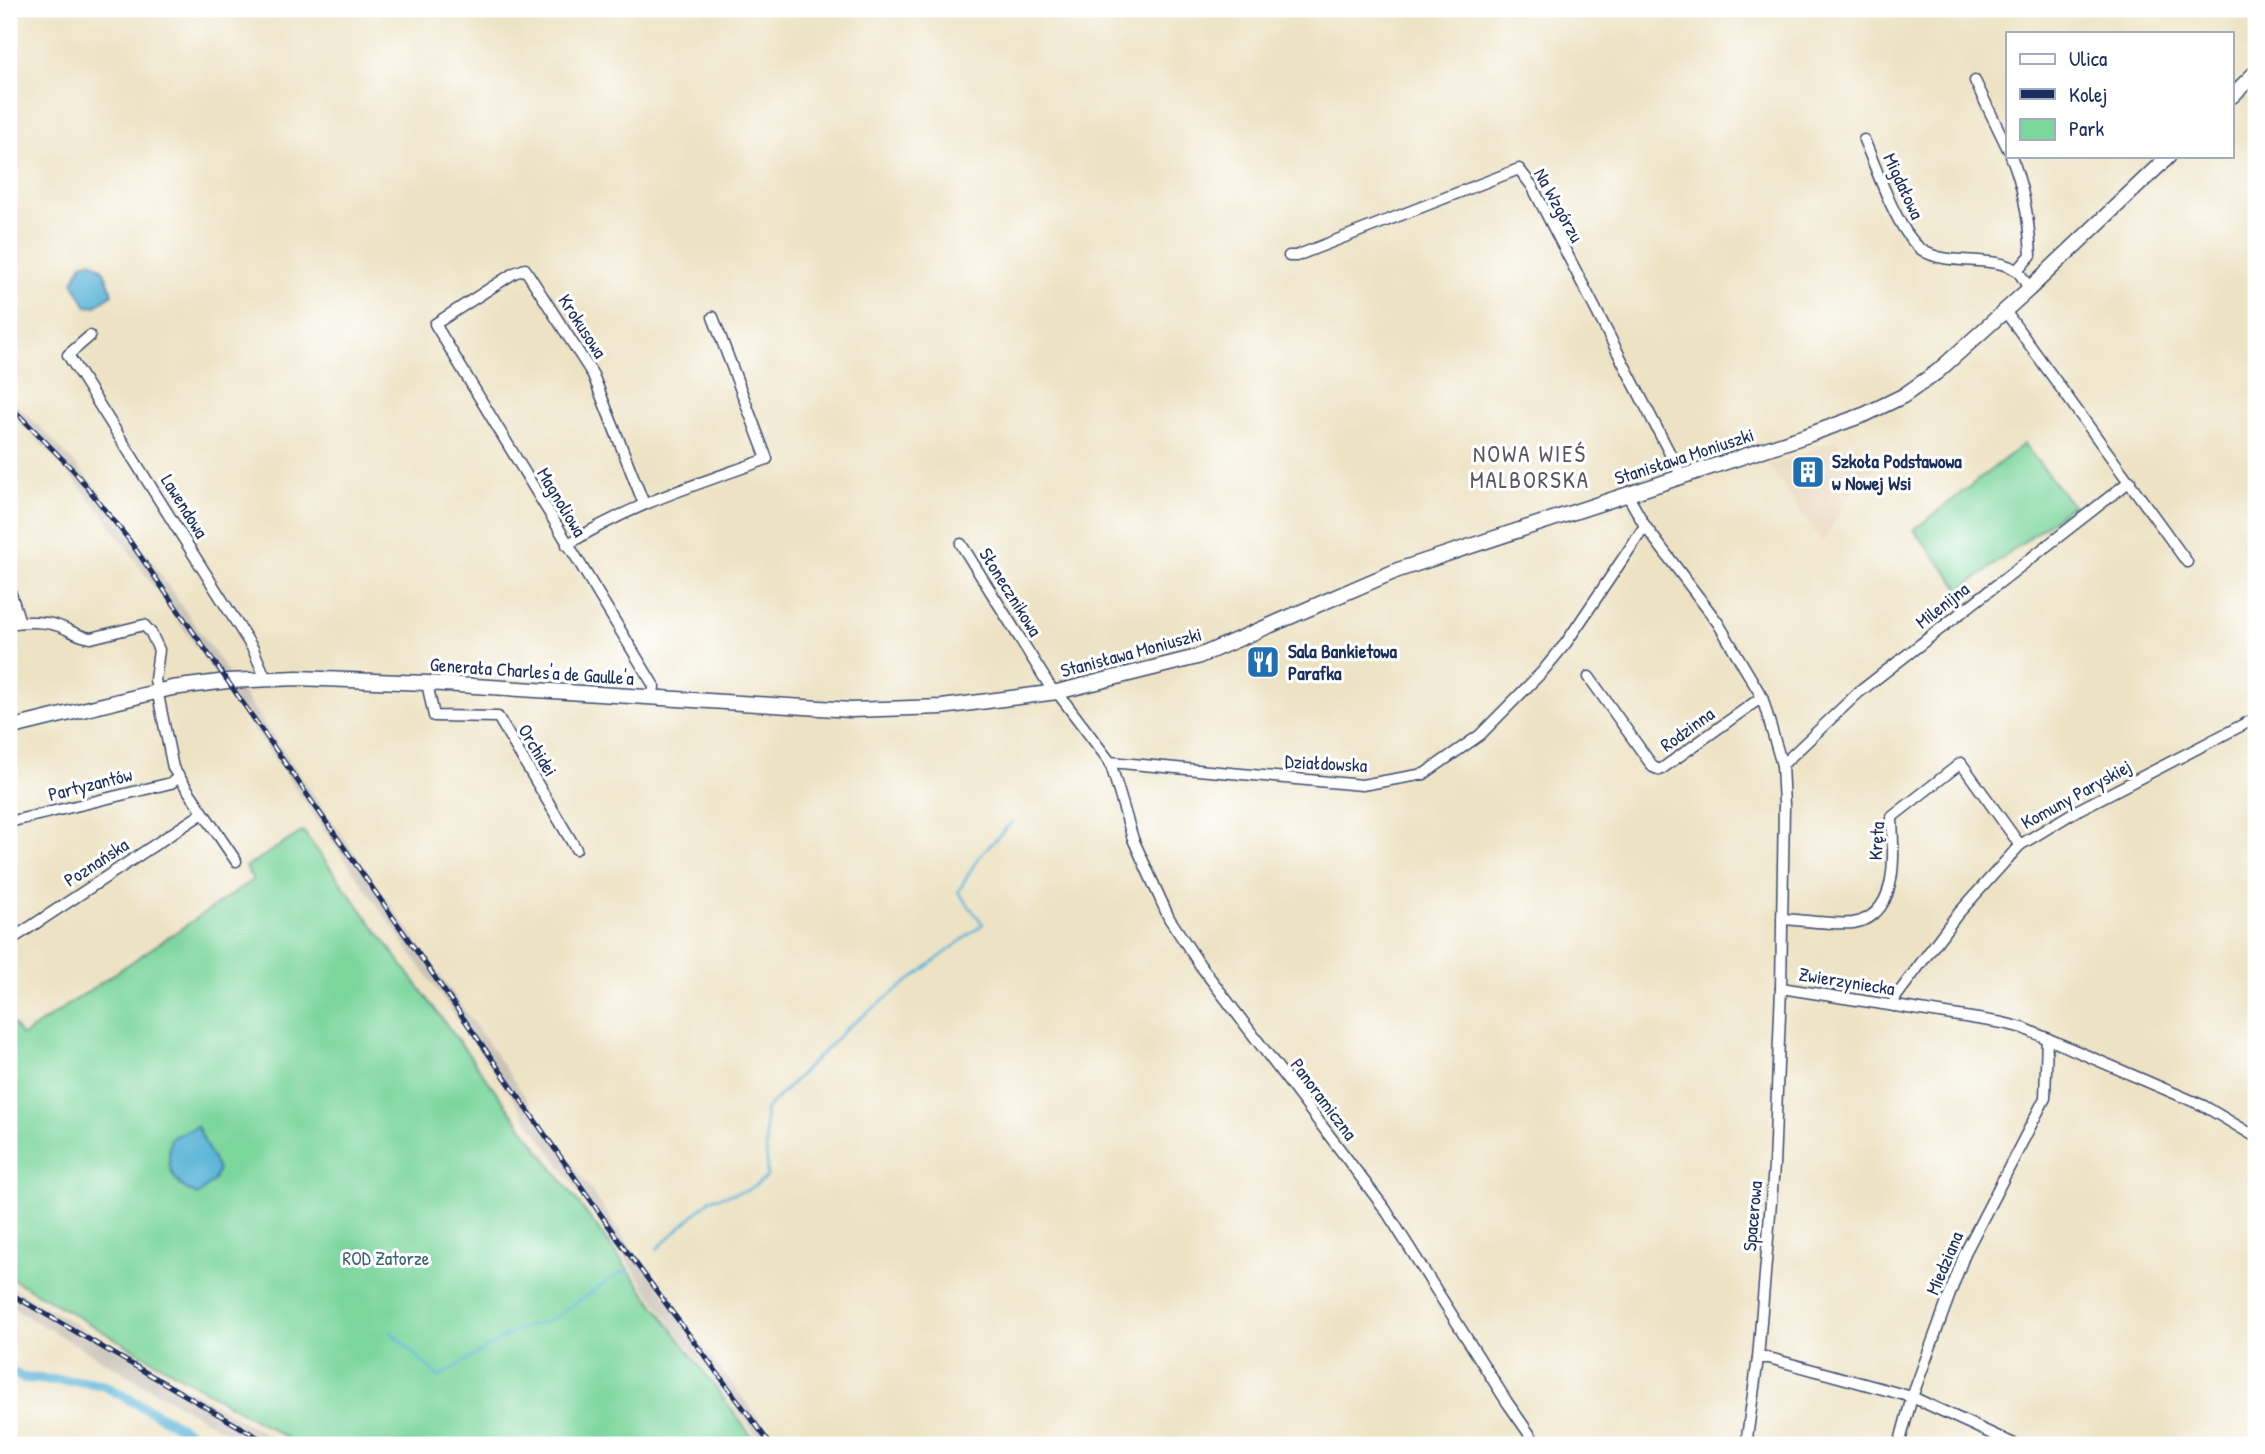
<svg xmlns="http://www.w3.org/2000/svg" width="2265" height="1454" font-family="'Patrick Hand',sans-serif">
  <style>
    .built { fill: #e7d5b8 }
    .industrial { fill: #cbc3b8 }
    .green { fill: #7bd69c; stroke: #4b827d; stroke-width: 2 }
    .water { fill: #5bb5d8; stroke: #3b729b; stroke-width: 2 }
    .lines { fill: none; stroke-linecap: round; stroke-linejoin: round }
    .stream { stroke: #5bb5d8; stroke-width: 2.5 }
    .canal { stroke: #5bb5d8; stroke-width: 10 }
    .minor-casing { stroke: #3a4a6d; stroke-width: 13 }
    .secondary-casing { stroke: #3a4a6d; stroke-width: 17 }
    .minor { stroke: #fff; stroke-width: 10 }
    .secondary { stroke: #fff; stroke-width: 14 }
    .rail-casing { stroke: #1b2f5e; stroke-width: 5 }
    .rail { stroke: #fff; stroke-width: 2.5; stroke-dasharray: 8; stroke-linecap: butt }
    .labels { text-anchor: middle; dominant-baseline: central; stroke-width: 6; stroke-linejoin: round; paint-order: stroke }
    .street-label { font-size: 19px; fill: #1b2f5e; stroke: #fff }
    .poi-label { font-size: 19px; font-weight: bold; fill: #1b2f5e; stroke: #fff; text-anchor: start }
    .park-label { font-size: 19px; fill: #386171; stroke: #fff }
    .quarter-label { font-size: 23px; letter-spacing: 2px; fill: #5a5663; stroke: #fff }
  </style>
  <rect width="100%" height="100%" fill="#fff"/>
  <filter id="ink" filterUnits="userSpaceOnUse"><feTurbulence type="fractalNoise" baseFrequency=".0143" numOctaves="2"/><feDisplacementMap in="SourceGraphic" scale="14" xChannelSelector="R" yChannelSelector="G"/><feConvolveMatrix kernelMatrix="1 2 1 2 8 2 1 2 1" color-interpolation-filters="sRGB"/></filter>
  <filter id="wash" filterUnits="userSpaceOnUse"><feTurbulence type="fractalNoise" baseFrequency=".00686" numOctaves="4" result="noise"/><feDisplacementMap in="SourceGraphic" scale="28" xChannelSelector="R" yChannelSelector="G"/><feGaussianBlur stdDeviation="1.57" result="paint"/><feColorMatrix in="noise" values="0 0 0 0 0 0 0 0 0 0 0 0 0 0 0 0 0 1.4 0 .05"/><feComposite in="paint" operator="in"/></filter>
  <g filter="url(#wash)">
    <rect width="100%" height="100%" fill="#ede3c4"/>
    <path class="built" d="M1837 440 1841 447 1855 444 1864 461 1878 467 1863 475 1822 542 1768 464 1803 455 1818 446Z"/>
    <g class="industrial">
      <path d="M9 398 44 431 93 484 142 548 229 674 216 675 100 510 53 455 9 412Z"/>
      <path d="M227 691H241L625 1239 682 1319 779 1445H764L672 1325Z"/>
      <path d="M9 1286 284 1445H248L9 1306Z"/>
    </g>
    <g class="green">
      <path d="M2024 444 2072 505 1961 590 1914 530Z"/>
      <path d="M303 831 758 1445H299L9 1277V1018L22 1036 253 880 246 867Z"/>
    </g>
    <g class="water">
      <path d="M89 261C104 263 108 281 112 294L96 306 87 307 73 282 81 265Z"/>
      <path d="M197 1126 218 1170 214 1180 198 1195C170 1184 165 1165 171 1138Z"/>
    </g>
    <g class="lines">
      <g class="stream">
        <path d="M657 1249 711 1199 748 1190 767 1177 765 1110 846 1029 983 924 958 892 978 858 1013 821"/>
        <path d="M391 1332 439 1377 516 1330 549 1321 621 1272H628"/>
      </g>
      <path class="canal" d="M9 1371 23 1378 88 1382 103 1385 180 1427 209 1445"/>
    </g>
  </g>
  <g filter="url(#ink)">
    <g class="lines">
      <defs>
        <g id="minor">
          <path d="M1975 81 2008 149"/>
          <path d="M1864 140C1877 169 1897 232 1922 250 1946 267 1995 254 2017 271 2022 275 2026 284 2029 289"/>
          <path d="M2011 156C2024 187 2029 221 2031 255L2017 271"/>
          <path d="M1289 256H1296L1519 169 1532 186 1682 477"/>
          <path d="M2005 311 2187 562"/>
          <path d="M90 336 68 355 253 649 266 679"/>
          <path d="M644 504 593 375 525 269 514 273 435 324 654 686 653 698"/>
          <path d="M1645 526 1718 623 1762 697 1782 765 1784 805 1781 988 1774 1166 1758 1358 1746 1445"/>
          <path d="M961 544 1054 693"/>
          <path d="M567 545C628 505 699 484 767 459L713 317"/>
          <path d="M9 588 20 622"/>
          <path d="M9 624C23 621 45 621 59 626 70 630 79 637 91 638L144 625 151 633 159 650 155 680 173 768 236 861"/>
          <path d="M1589 677 1653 767 1660 770 1762 697"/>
          <path d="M427 683 434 716 498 717 576 849"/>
          <path d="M1057 692 1110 762 1362 785 1424 774 1480 735 1542 672 1566 643 1645 526 1627 494"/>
          <path d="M1110 762 1133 839 1169 918 1200 965 1385 1209 1507 1402 1537 1445"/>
          <path d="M1782 765 1858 693 2130 481"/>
          <path d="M9 822 171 783 179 777"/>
          <path d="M1782 919C1800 920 1837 925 1853 923 1901 915 1893 852 1892 817L1961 763 2020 845"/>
          <path d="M9 941 203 813"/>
          <path d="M1781 988 2003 1023 2023 1028 2204 1106 2256 1137"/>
          <path d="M1894 1006 1895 998 1956 916 2020 845 2076 811 2256 718"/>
          <path d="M1758 1358H1769L1912 1397 2016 1445"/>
          <path d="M1899 1445 1912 1397 1965 1253 2045 1098 2047 1038"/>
        </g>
        <g id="secondary">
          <path d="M2232 96 2256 72"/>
          <path d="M9 728 172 688 227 681 297 678 427 683 851 710 942 707 1057 692 1197 657 1398 570 1808 435 1866 414 1903 396 1937 372 2029 289 2169 156"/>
        </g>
      </defs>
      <use href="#minor" class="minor-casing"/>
      <use href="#secondary" class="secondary-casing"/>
      <use href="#minor" class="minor"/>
      <use href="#secondary" class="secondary"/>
      <defs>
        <g id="rail">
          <path d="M9 405 74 471 129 540 620 1242 771 1445"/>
          <path d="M9 1293 271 1445"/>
        </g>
      </defs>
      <use href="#rail" class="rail-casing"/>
      <use href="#rail" class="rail"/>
    </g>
  </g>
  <defs>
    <symbol id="building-square" viewBox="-11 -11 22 22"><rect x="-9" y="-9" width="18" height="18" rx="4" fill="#1f6fb2" stroke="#fff"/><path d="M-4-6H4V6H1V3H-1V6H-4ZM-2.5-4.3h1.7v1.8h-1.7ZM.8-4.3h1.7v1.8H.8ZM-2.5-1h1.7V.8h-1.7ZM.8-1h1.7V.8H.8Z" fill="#fff"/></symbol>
    <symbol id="restaurant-square" viewBox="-11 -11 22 22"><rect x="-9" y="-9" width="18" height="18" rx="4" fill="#1f6fb2" stroke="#fff"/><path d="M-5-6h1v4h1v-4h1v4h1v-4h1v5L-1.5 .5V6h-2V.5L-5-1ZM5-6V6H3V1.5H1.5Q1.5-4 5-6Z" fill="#fff"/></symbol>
  </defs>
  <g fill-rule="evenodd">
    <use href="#building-square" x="1789" y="453" width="38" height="38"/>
    <use href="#restaurant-square" x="1244" y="643" width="38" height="38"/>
  </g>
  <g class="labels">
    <g class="street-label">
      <text transform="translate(1904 186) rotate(65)">Migdałowa</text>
      <text transform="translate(1559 205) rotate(61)">Na Wzgórzu</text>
      <text transform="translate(583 326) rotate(57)">Krokusowa</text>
      <text transform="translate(1684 456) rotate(-18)">Stanisława Moniuszki</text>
      <text transform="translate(562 502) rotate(59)">Magnoliowa</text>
      <text transform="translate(185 506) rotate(58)">Lawendowa</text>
      <text transform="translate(1011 592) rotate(58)">Słonecznikowa</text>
      <text transform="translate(1942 605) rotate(-38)">Milenijna</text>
      <text transform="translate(1131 652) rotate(-15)">Stanisława Moniuszki</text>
      <text transform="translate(532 671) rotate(4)">Generała Charles'a de Gaulle'a</text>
      <text transform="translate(1687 729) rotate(-36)">Rodzinna</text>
      <text transform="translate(538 750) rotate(59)">Orchidei</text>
      <text transform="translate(1326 763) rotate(3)">Działdowska</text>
      <text transform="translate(90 784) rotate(-14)">Partyzantów</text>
      <text transform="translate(2076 794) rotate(-29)">Komuny Paryskiej</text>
      <text transform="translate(1876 841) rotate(-86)">Kręta</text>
      <text transform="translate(96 862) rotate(-33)">Poznańska</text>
      <text transform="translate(1847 981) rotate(9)">Zwierzyniecka</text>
      <text transform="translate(1324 1099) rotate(53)">Panoramiczna</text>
      <text transform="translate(1752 1216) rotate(-85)">Spacerowa</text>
      <text transform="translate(1944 1263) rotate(-67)">Miedziana</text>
    </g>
    <g class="poi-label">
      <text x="1832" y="461">Szkoła Podstawowa<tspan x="1832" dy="22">w Nowej Wsi</tspan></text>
      <text x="1288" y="651">Sala Bankietowa<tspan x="1288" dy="22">Parafka</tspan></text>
    </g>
    <g class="park-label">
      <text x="386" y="1258">ROD Zatorze</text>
    </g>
    <g class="quarter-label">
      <text x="1530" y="453">NOWA WIEŚ<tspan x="1530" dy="26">MALBORSKA</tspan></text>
    </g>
  </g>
  <rect width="2265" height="1454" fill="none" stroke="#fff" stroke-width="35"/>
  <rect x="2006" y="32" width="228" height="126" fill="#ffffff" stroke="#a4acbf" stroke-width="2"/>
  <rect x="2020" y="54" width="35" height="10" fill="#ffffff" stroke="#a4acbf" stroke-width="2"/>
  <text x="2069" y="66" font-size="21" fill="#1b2f5e">Ulica</text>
  <rect x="2020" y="89" width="35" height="10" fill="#1b2f5e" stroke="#a4acbf" stroke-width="2"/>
  <text x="2069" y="102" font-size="21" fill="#1b2f5e">Kolej</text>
  <rect x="2020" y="119" width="35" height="21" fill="#7bd69c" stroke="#a4acbf" stroke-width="2"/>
  <text x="2069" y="136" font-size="21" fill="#1b2f5e">Park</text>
</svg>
